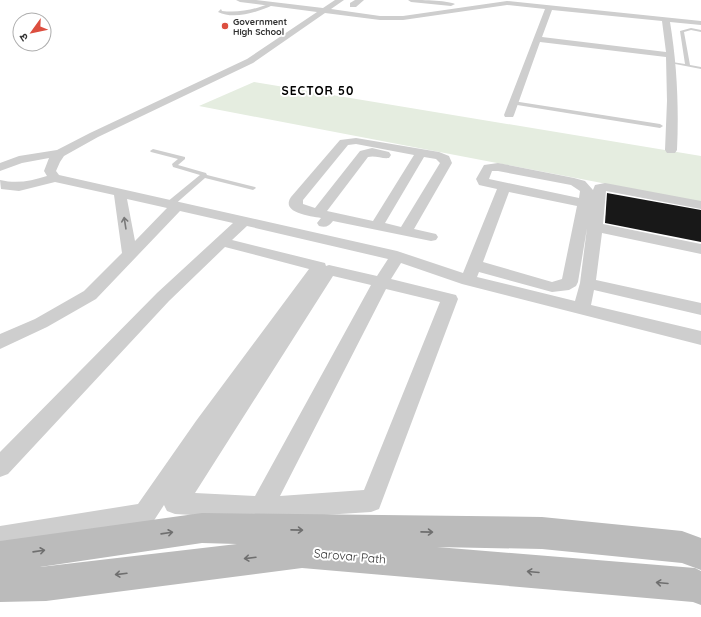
<svg xmlns="http://www.w3.org/2000/svg" width="701" height="617" font-family="Quicksand,'Noto Sans Devanagari',sans-serif">
  <style>
    .green { fill: #e5ede0 }
    .building { fill: #181818 }
    .lines { fill: none; stroke-linecap: round; stroke-linejoin: round }
    .service { fill: #cecece; fill-rule: evenodd }
    .minor { fill: #cecece; fill-rule: evenodd }
    .secondary { fill: #bbb; fill-rule: evenodd }
    .oneway { stroke: #787878 }
    .oneway2 { stroke: #6f6f6f }
    .poi-dot { fill: #dc4e3f; stroke: #fff; stroke-width: 1.5 }
    .labels { text-anchor: middle; dominant-baseline: central; stroke-width: 4; stroke-linejoin: round; paint-order: stroke }
    .far-poi-label { font-size: 9px; font-weight: bold; fill: #313131; stroke: #fff; text-anchor: start }
    .far-district-label { font-size: 12px; font-weight: bold; letter-spacing: 1px; fill: #000; stroke: #fff }
    .near-street-label { font-size: 12px; fill: #313131; stroke: #fff }
  </style>
  <rect width="100%" height="100%" fill="#fff"/>
  <path class="green" d="M254 82 701 156V202L199 106Z"/>
  <path class="building" d="M607 193 701 210V242L605 223Z"/>
  <g class="lines">
    <g class="service">
      <path d="M272 3 273 5C258 12 234 20 218 12L221 9 222 11C241 13 255 9 272 3Z"/>
      <path d="M691 28 701 30V32L691 30 684 32 690 65 701 67V69L670 63 672 62 685 64 680 31Z"/>
      <path d="M513 101 660 124 663 126 660 128 511 104 510 103Z"/>
      <path d="M153 149 185 157V159L178 165 206 173 207 175 255 187 256 188 253 190 205 178 173 206H167V202L200 175 173 167 172 164 178 159 151 152 150 151Z"/>
    </g>
    <g class="minor">
      <path d="M236 0H256L323 8 335 0H344L331 9 380 16H403L507 1 701 21V25L670 22C677 64 679 107 677 150L675 153H667L665 150 667 101 666 57 540 42 514 115 513 117H505L504 115 545 9 507 5 403 20H380L325 13 253 63 98 137 64 156 60 162 56 171 59 175 397 251 463 273 497 189 479 185 476 179 484 165 498 163 574 178 585 181 593 190 595 185 605 183 701 201V209L606 191 603 224 701 244V254L602 233 596 280 701 303V315L594 290 591 305 701 331V345L462 284 401 263 391 279 456 295 458 299 379 509 371 512 261 519 175 514 167 511 164 505 153 522 145 525 0 550V526L138 504 196 421 309 269 225 247 169 301 8 474 0 477V452L157 293 233 223 180 211 96 299 47 327 0 349V334L35 319 84 291 122 253 114 195 55 182 19 191 1 189 0 180C17 184 31 181 47 176L44 171 49 158 22 163 0 171V163L19 156 57 150 90 133 247 59 317 12 240 2ZM552 10 662 21 666 52 542 37ZM492 171H498L571 185 580 191 579 198 489 179ZM509 192 577 206 562 279 552 282 483 262ZM127 199 167 208 135 241ZM247 226 388 259 377 276 329 265 326 266 325 263 232 240ZM587 228 580 283 575 301 477 277 479 272 552 292 569 290 576 286 578 282ZM333 276 371 285 255 496 195 493ZM386 289 440 302 364 490 280 496Z"/>
      <path d="M355 0H364L356 7H350V3Z"/>
      <path d="M408 0C419 0 446 0 455 4L451 6 411 2Z"/>
      <path d="M356 138 439 152 449 156 452 163 414 229 436 234 438 237 436 240 431 241 333 221C329 226 326 228 319 226L317 223 321 218C311 216 280 213 291 197L340 140ZM356 144 414 155 373 221 327 211 368 157C375 155 382 159 389 158L391 155 389 152 372 148 360 151 315 208 303 204V200L348 145ZM424 157 436 159 440 163 401 227 385 223Z"/>
    </g>
    <path class="secondary" d="M202 513 542 517 682 531 701 538V570L682 563 542 549 437 547 695 568 701 571V605L693 602 302 568 46 601 0 602V541ZM202 543 237 544 40 567Z"/>
  </g>
  <defs><path id="oneway-shaft" d="M-6 0H5M1.5-3L5.5 0L1.5 3" fill="none" stroke-width="1.6" stroke-linecap="round" stroke-linejoin="round"/></defs>
  <use class="oneway" href="#oneway-shaft" transform="translate(125 223) rotate(-99)"/>
  <g class="oneway2">
    <use href="#oneway-shaft" transform="translate(297 530) rotate(1)"/>
    <use href="#oneway-shaft" transform="translate(427 532) rotate(1)"/>
    <use href="#oneway-shaft" transform="translate(167 533) rotate(-8)"/>
    <use href="#oneway-shaft" transform="translate(39 551) rotate(-8)"/>
    <use href="#oneway-shaft" transform="translate(250 558) rotate(173)"/>
    <use href="#oneway-shaft" transform="translate(533 572) rotate(-175)"/>
    <use href="#oneway-shaft" transform="translate(121 574) rotate(173)"/>
    <use href="#oneway-shaft" transform="translate(662 583) rotate(-175)"/>
  </g>
  <circle class="poi-dot" cx="225" cy="26" r="4"/>
  <g class="labels">
    <g class="far-poi-label">
      <text x="233" y="21">Government<tspan x="233" dy="10">High School</tspan></text>
    </g>
    <g class="far-district-label">
      <text x="318" y="90">SECTOR 50</text>
    </g>
    <g class="near-street-label">
      <text transform="translate(350 556) rotate(5)">Sarovar Path</text>
    </g>
  </g>
  <g transform="translate(32 32) rotate(237)"><circle r="19" fill="#ffffff" stroke="#adadad"/>
  <path d="M0-3L7 15L0 10L-7 15Z" fill="#dc4e3f"/>
  <text y="-6" font-size="11" font-weight="bold" text-anchor="middle" fill="#313131">उ</text>
  </g>
</svg>
